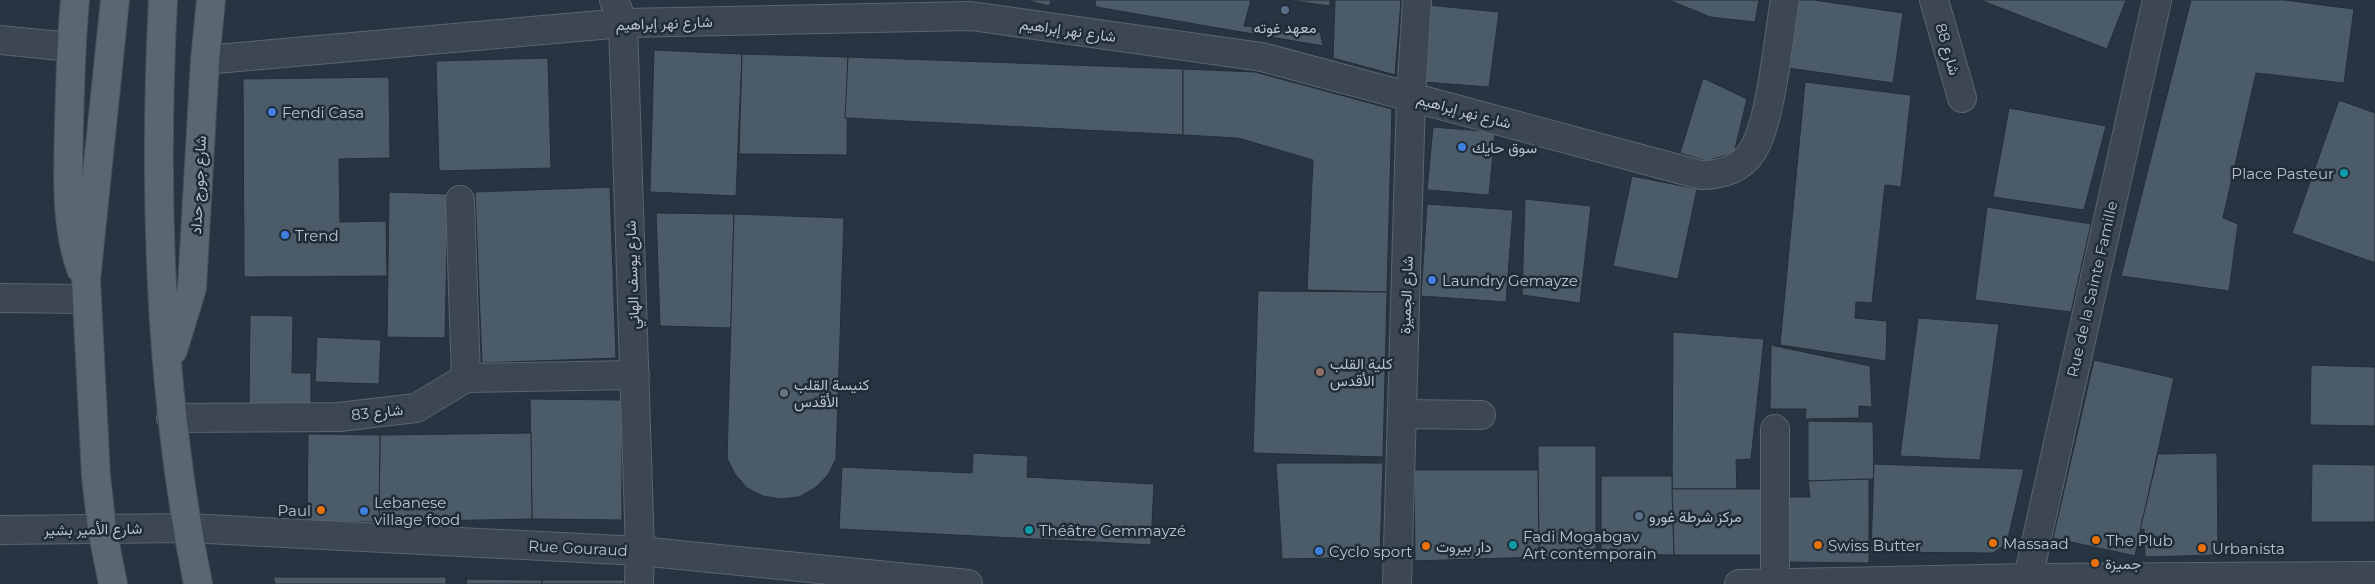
<svg xmlns="http://www.w3.org/2000/svg" width="2375" height="584" font-family="Montserrat,Vazirmatn,sans-serif">
  <style>
    .building { fill: #4c5b68; stroke: #222e39 }
    .lines { fill: none; stroke-linecap: round; stroke-linejoin: round }
    .minor-casing { stroke: #5a656f; stroke-width: 30 }
    .major-casing { stroke: #45505b; stroke-width: 30 }
    .minor { stroke: #3c4752; stroke-width: 28 }
    .major { stroke: #5a6672; stroke-width: 28 }
    .service-dot { fill: #5c6f8a; stroke: #202c37; stroke-width: 2 }
    .shop-dot { fill: #3f7fe0; stroke: #202c37; stroke-width: 2 }
    .culture-dot { fill: #0f9aa8; stroke: #202c37; stroke-width: 2 }
    .education-dot { fill: #8d6e63; stroke: #202c37; stroke-width: 2 }
    .worship-dot { fill: #6b7280; stroke: #202c37; stroke-width: 2 }
    .food-dot { fill: #e8710a; stroke: #202c37; stroke-width: 2 }
    .labels { text-anchor: middle; dominant-baseline: central; stroke-width: 5; stroke-linejoin: round; paint-order: stroke }
    .street-label { font-size: 15px; fill: #b9c2cc; stroke: #202c37 }
    .poi-label { font-size: 15px; fill: #b9c2cc; stroke: #202c37; text-anchor: start }
  </style>
  <rect width="100%" height="100%" fill="#273542"/>
  <g class="building">
    <path d="M1025 0H1051L1049 6Z"/>
    <path d="M1095 0H1251L1244 26 1320 32 1323 46 1096 7Z"/>
    <path d="M1286 0H1330V6Z"/>
    <path d="M1335 0H1401L1395 75 1333 58Z"/>
    <path d="M1669 0H1759L1755 22 1710 17Z"/>
    <path d="M1798 0H1814L1903 13 1893 83 1788 68Z"/>
    <path d="M1980 0H2126L2107 49Z"/>
    <path d="M2191 0H2284L2354 9 2344 83 2256 73 2223 218 2238 224 2229 291 2121 276Z"/>
    <path d="M1428 5 1499 12 1489 87 1423 82Z"/>
    <path d="M654 50 742 54 736 196 650 192Z"/>
    <path d="M742 54 848 57 847 155 739 154Z"/>
    <path d="M848 57 1183 69V135L845 118Z"/>
    <path d="M548 58 551 168 439 171 436 61Z"/>
    <path d="M1183 69 1255 72 1392 109 1387 292 1307 290 1313 160 1238 138 1183 135Z"/>
    <path d="M389 77 390 158 339 159 340 222 386 221 387 276 244 277 243 79Z"/>
    <path d="M1703 78 1747 99 1734 153 1706 161 1680 153Z"/>
    <path d="M1805 82 1911 95 1901 187 1885 185 1872 303 1856 302 1855 318 1887 321 1886 361 1780 345Z"/>
    <path d="M2339 100 2375 113V263L2292 233Z"/>
    <path d="M2009 108 2106 126 2084 210 1993 197Z"/>
    <path d="M1433 127 1495 132 1489 195 1427 190Z"/>
    <path d="M1632 176 1697 189 1678 279 1613 266Z"/>
    <path d="M610 187 616 358 482 363 475 192Z"/>
    <path d="M389 192 448 194 445 338 387 337Z"/>
    <path d="M1525 199 1591 206 1580 303 1522 295Z"/>
    <path d="M1427 204 1513 210 1506 302 1421 296Z"/>
    <path d="M1987 207 2091 224 2071 312 1975 300Z"/>
    <path d="M656 213 734 214 731 328 660 326Z"/>
    <path d="M734 214 844 218 836 459 828 475 815 488 799 497 781 499 763 496 747 488 735 474 727 458Z"/>
    <path d="M1258 291 1387 292 1383 457 1253 453Z"/>
    <path d="M250 315 293 316 292 373H311V407L249 406Z"/>
    <path d="M1918 318 1999 324 1980 460 1900 456Z"/>
    <path d="M1673 332 1764 339 1751 459 1736 460 1737 489H1672Z"/>
    <path d="M317 337 381 340 379 384 315 382Z"/>
    <path d="M1771 345 1870 366 1872 407 1859 406V418L1805 419 1806 409H1770Z"/>
    <path d="M2094 360 2174 378 2135 556 2053 538Z"/>
    <path d="M2311 365 2375 367V426L2310 425Z"/>
    <path d="M530 399 622 400V520L532 519Z"/>
    <path d="M1808 421 1873 422 1874 479 1808 481Z"/>
    <path d="M531 433 532 519 379 522 380 435Z"/>
    <path d="M308 434 380 435 379 522H307Z"/>
    <path d="M1538 446H1596V557H1539Z"/>
    <path d="M973 453 1028 456 1027 477 1154 484 1151 545 839 529 842 467 972 473Z"/>
    <path d="M2217 453 2218 555 2145 557 2144 529 2140 530 2158 454Z"/>
    <path d="M1276 463H1383L1380 557 1282 559Z"/>
    <path d="M1874 464 2024 469 2007 543 1993 553 1871 552Z"/>
    <path d="M2312 464 2375 465V522H2311Z"/>
    <path d="M1414 470H1538L1539 557 1415 561Z"/>
    <path d="M1601 476H1672L1674 555 1601 554Z"/>
    <path d="M1869 479V563L1782 562 1781 497H1810L1808 481Z"/>
    <path d="M1672 489H1769L1768 555H1674Z"/>
    <path d="M273 577H446V584H275Z"/>
    <path d="M467 579 542 580V584H466Z"/>
    <rect x="542" y="580" width="82" height="4"/>
  </g>
  <g class="lines">
    <defs>
      <g id="minor">
        <path d="M614 0 623 23 640 551 639 584"/>
        <path d="M1934 0 1962 98"/>
        <path d="M0 40 71 47"/>
        <path d="M205 60 623 23 971 16 1262 57 1701 175C1721 175 1742 169 1753 150 1772 119 1778 38 1785 0"/>
        <path d="M460 200 466 378"/>
        <path d="M0 298 86 299"/>
        <path d="M1402 414 1481 415"/>
        <path d="M171 418 339 417 416 408 466 378 635 375"/>
        <path d="M1775 429V583"/>
        <path d="M0 530 187 528 640 551 968 584"/>
        <path d="M2028 578 2157 0"/>
        <path d="M1397 584 1411 97 1417 0"/>
        <path d="M1739 584 2028 578 2375 576"/>
      </g>
      <g id="major">
        <path d="M75 0C71 42 70 84 69 126 68 174 65 224 81 269"/>
        <path d="M163 0C153 195 159 392 198 584"/>
        <path d="M173 350 192 288 205 60 211 0"/>
        <path d="M113 584 102 529 96 476 86 280 115 0"/>
      </g>
    </defs>
    <use href="#minor" class="minor-casing"/>
    <use href="#major" class="major-casing"/>
    <use href="#minor" class="minor"/>
    <use href="#major" class="major"/>
  </g>
  <g class="service-dot">
    <circle cx="1285" cy="10" r="5"/>
    <circle cx="1639" cy="516" r="5"/>
  </g>
  <g class="shop-dot">
    <circle cx="272" cy="112" r="5"/>
    <circle cx="1462" cy="147" r="5"/>
    <circle cx="285" cy="235" r="5"/>
    <circle cx="1432" cy="280" r="5"/>
    <circle cx="364" cy="511" r="5"/>
    <circle cx="1319" cy="551" r="5"/>
  </g>
  <g class="culture-dot">
    <circle cx="2344" cy="173" r="5"/>
    <circle cx="1029" cy="530" r="5"/>
    <circle cx="1513" cy="545" r="5"/>
  </g>
  <circle class="education-dot" cx="1320" cy="372" r="5"/>
  <circle class="worship-dot" cx="784" cy="393" r="5"/>
  <g class="food-dot">
    <circle cx="321" cy="510" r="5"/>
    <circle cx="2096" cy="540" r="5"/>
    <circle cx="1993" cy="543" r="5"/>
    <circle cx="1818" cy="545" r="5"/>
    <circle cx="1426" cy="546" r="5"/>
    <circle cx="2202" cy="548" r="5"/>
    <circle cx="2095" cy="563" r="5"/>
  </g>
  <g class="labels">
    <g class="street-label">
      <text transform="translate(664 23) rotate(-2)">شارع نهر إبراهيم</text>
      <text transform="translate(1068 30) rotate(8)">شارع نهر إبراهيم</text>
      <text transform="translate(1948 49) rotate(74)">شارع 88</text>
      <text transform="translate(1464 111) rotate(15)">شارع نهر إبراهيم</text>
      <text transform="translate(198 185) rotate(-87)">شارع جورج حداد</text>
      <text transform="translate(632 275) rotate(-92)">شارع يوسف الهاني</text>
      <text transform="translate(2092 289) rotate(-77)">Rue de la Sainte Famille</text>
      <text transform="translate(1406 295) rotate(-88)">شارع الجميزة</text>
      <text transform="translate(377 412) rotate(-6)">شارع 83</text>
      <text transform="translate(93 529) rotate(-1)">شارع الأمير بشير</text>
      <text transform="translate(578 548) rotate(3)">Rue Gouraud</text>
    </g>
    <g class="poi-label">
      <text x="1285" y="27" text-anchor="middle">معهد غوته</text>
      <text x="282" y="112">Fendi Casa</text>
      <text x="1472" y="147">سوق حايك</text>
      <text x="2334" y="173" text-anchor="end">Place Pasteur</text>
      <text x="295" y="235">Trend</text>
      <text x="1442" y="280">Laundry Gemayze</text>
      <text x="1330" y="363">كلية القلب<tspan x="1330" dy="17">الأقدس</tspan></text>
      <text x="794" y="384">كنيسة القلب<tspan x="794" dy="17">الأقدس</tspan></text>
      <text x="374" y="502">Lebanese<tspan x="374" dy="17">village food</tspan></text>
      <text x="311" y="510" text-anchor="end">Paul</text>
      <text x="1649" y="516">مركز شرطة غورو</text>
      <text x="1039" y="530">Théâtre Gemmayzé</text>
      <text x="1523" y="536">Fadi Mogabgav<tspan x="1523" dy="17">Art contemporain</tspan></text>
      <text x="2106" y="540">The Plub</text>
      <text x="2003" y="543">Massaad</text>
      <text x="1828" y="545">Swiss Butter</text>
      <text x="1436" y="546">دار بيروت</text>
      <text x="2212" y="548">Urbanista</text>
      <text x="1329" y="551">Cyclo sport</text>
      <text x="2105" y="563">جميزة</text>
    </g>
  </g>
</svg>
